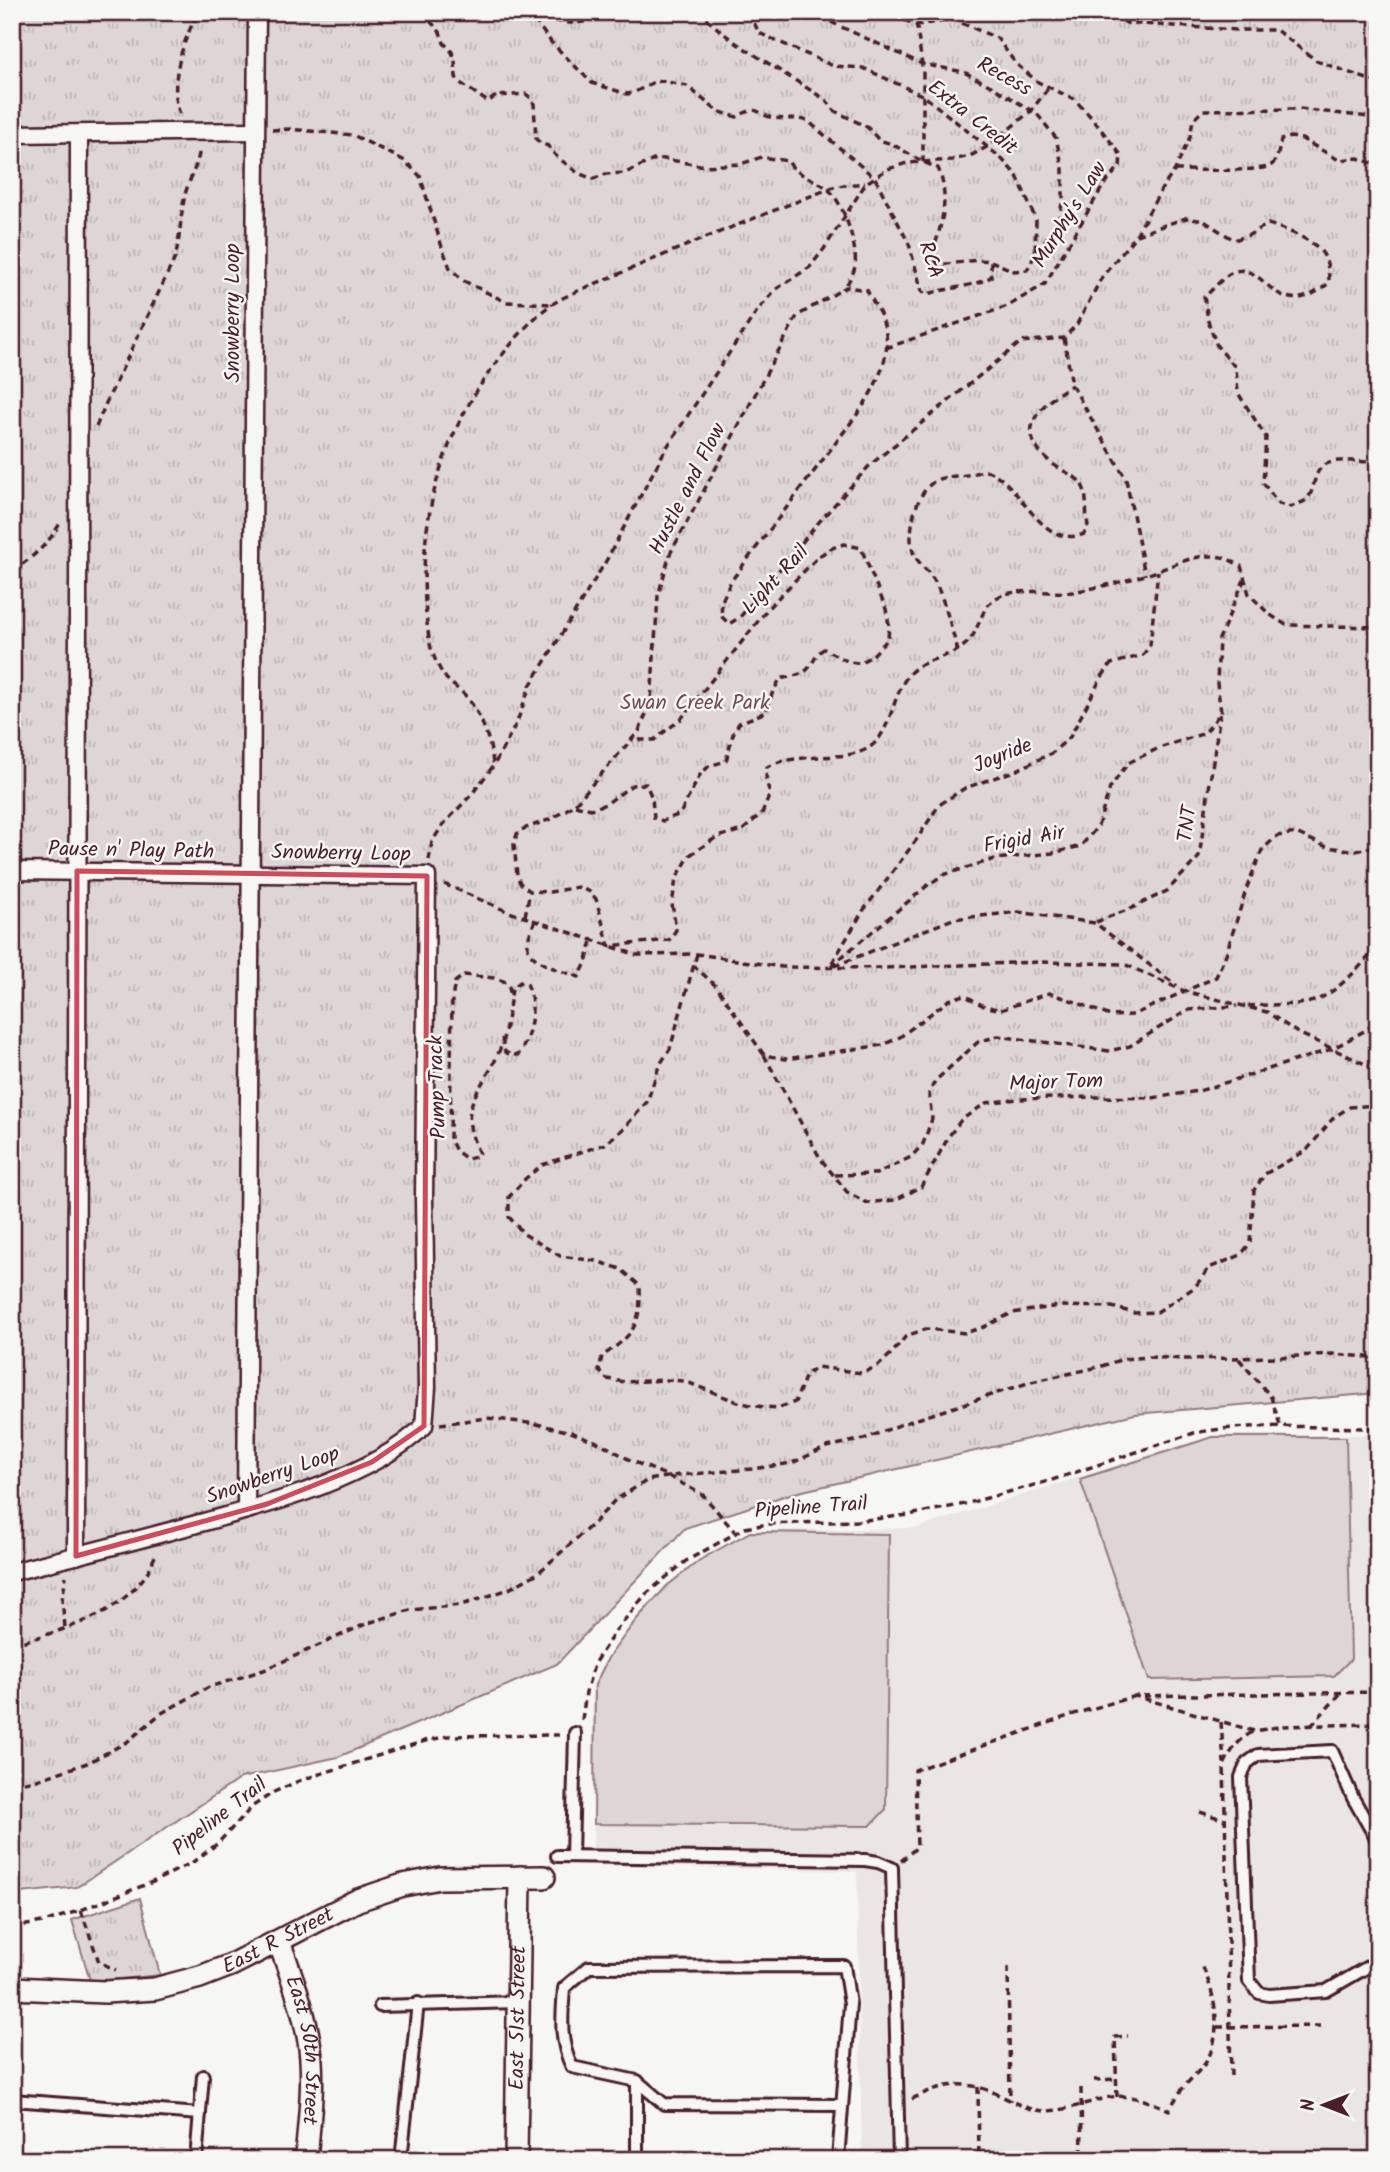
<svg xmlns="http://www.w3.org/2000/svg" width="1390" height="2172" font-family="Kalam,sans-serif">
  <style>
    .built { fill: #e9e6e3 }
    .park { fill: url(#park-tufts); stroke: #947a80; stroke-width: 2 }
    .pitch { fill: #ddd6d5; stroke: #947a80; stroke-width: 2 }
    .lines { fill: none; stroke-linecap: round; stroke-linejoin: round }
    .service-casing { stroke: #4a1f2b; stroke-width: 16 }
    .pedestrian-casing { stroke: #4a1f2b; stroke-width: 21 }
    .minor-casing { stroke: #4a1f2b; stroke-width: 26 }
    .path { stroke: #4a1f2b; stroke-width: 3.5; stroke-dasharray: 7 5; stroke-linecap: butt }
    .service { stroke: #f6f6f2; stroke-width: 10 }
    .pedestrian { stroke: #f6f6f2; stroke-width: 16 }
    .minor { stroke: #f6f6f2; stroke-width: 21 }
    .marked { fill: none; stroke: #d1495b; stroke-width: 5; stroke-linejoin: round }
    .labels { text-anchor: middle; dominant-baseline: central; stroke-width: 5; stroke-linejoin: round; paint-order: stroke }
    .street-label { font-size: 21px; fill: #4a1f2b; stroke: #f6f6f2 }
    .park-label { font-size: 21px; fill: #6f4d56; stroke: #f6f6f2 }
  </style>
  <defs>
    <pattern id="park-tufts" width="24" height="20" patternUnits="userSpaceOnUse" patternTransform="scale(1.75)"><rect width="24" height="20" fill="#ddd6d5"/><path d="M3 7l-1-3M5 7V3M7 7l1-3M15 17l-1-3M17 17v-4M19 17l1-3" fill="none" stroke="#bfb7b7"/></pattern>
  </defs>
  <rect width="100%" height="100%" fill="#f6f6f2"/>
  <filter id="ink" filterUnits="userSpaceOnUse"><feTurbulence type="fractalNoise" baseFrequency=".0143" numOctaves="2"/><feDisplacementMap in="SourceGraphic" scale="14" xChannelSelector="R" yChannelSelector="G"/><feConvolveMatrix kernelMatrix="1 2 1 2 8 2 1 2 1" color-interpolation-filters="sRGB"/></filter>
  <g filter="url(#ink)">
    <path class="built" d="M1213 1435H1378V2160H862L857 1871 592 1865 594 1824 592 1686 600 1668 635 1618 666 1584 701 1557 750 1531 917 1528Z"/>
    <g class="park">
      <path d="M12 12H1378V1393L1135 1414 790 1494 685 1528 557 1664 338 1757 241 1778 77 1887 12 1894Z"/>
      <path d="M140 1898 160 1975 111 1980H90L72 1920Z"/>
    </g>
    <g class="pitch">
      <path d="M1213 1437H1346L1351 1659 1334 1676 1149 1680 1080 1479Z"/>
      <path d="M750 1532 889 1534 886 1809 870 1826 594 1824 595 1685 608 1658 636 1620 667 1586 700 1560Z"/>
    </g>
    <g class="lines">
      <defs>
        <g id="service">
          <path d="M1378 1842 1353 1798 1332 1751 1258 1755 1247 1763 1241 1777 1249 1981 1259 1993 1269 1995 1326 1991 1378 1961"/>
          <path d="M557 1856 865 1860 878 1862 892 1868 899 2160"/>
          <path d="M572 1856 575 1733"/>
          <path d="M380 2006 519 2002"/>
          <path d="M637 2081V2160"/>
          <path d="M12 2100 200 2114"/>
          <path d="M196 2160 203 2076"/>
          <path d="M401 2160 418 2003"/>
          <path d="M838 2160 850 2004 844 1966 589 1967 564 1988C562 2017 559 2041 572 2067L637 2081 664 2104 842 2105"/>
        </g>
        <g id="pedestrian">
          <path d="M12 134 255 131"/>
          <path d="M12 871 427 876 424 1200 427 1387 424 1426C368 1480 263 1506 189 1526 130 1542 71 1557 12 1572"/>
          <path d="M246 1510 257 12"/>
          <path d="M76 1556 79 134"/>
        </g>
        <g id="minor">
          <path id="s1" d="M279 1942C291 1974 303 2007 309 2041 315 2080 309 2121 306 2160"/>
          <path id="s2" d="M12 1988 105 1992 155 1989 200 1977 231 1965 358 1900 403 1885 440 1878 544 1877"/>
          <path id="s3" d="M516 2160 520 1877"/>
        </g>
      </defs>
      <use href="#service" class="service-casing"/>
      <use href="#pedestrian" class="pedestrian-casing"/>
      <use href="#minor" class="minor-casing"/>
      <g class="path">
        <path d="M422 12 440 32 444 43 452 52 455 60 456 77 459 82 488 102 496 96 526 94 532 99 534 104 536 139 540 143 548 146 556 156 578 173 593 179 606 174 625 173 658 158 705 166 741 164 762 157 788 161C796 176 815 178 828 189 843 202 858 246 855 266 854 273 849 280 846 286"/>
        <path d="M525 12 535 21 551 42 592 83 627 94 633 93 654 82 663 81 687 86 717 111 737 117C760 103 756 115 774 118 787 120 794 117 808 121L875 178 909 244 922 292 928 294C950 287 970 288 991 277V261C972 258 958 265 938 264L932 254C942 225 950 196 938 168L923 162 892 144 879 140 867 127 835 111 826 100 733 41 698 12"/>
        <path d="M532 12C562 27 582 26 612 12"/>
        <path d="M749 12 759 33 833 66 863 68 924 96 1001 158 1017 176 1036 220 1035 255 1027 270 1014 271 991 261"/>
        <path d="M809 12 922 64 964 72 991 86 1037 114 1056 138 1063 169V199L1058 222 1036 253"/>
        <path d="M910 12 914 20"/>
        <path d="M915 12 923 73V162"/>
        <path d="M1114 12 1126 23 1236 30H1276L1317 61 1378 83"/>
        <path d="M180 114C168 85 183 38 199 12"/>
        <path d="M1378 118 1299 109 1203 110 1193 120 1190 137 1175 170 1161 190 1136 235 1102 277 1077 324 1064 338 1021 342 870 465 819 522 740 617 729 624 721 616 722 601 731 581 862 408C877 383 893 355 884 325 881 313 872 301 867 290L846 287 797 316 670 554 658 596 651 702 639 731 574 805 551 819 518 831 514 844 517 875 520 883 530 891 550 892 578 887 590 892 596 899 609 946 669 940 676 930 672 904 676 879 690 855 717 837 743 830 762 813 770 794 766 780 767 767C796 751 848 763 870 747 892 732 892 693 910 673 925 657 950 659 966 644 980 632 979 607 998 597 1017 587 1052 594 1072 592 1097 588 1121 582 1145 575 1170 568 1194 552 1221 557 1228 558 1235 563 1241 566L1249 594 1269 614 1286 625 1378 627"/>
        <path d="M272 130 289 129 353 135 405 161 420 176 442 247 450 268 464 281 506 302 552 304"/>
        <path d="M1175 170C1192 170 1258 172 1270 166 1278 162 1279 148 1281 140L1291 137 1302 139 1339 160 1358 158 1378 165"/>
        <path d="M1136 235 1186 218 1204 221 1234 240 1249 235 1268 224C1283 228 1310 239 1320 250 1328 259 1329 272 1329 283 1274 328 1266 259 1233 272 1223 276 1213 290 1204 297L1209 324 1217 346 1236 368 1238 393 1266 437 1263 483 1279 504 1291 507C1295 505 1302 503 1306 500 1316 491 1312 474 1323 466 1337 456 1362 464 1378 461"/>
        <path d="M1064 338 1072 385 1126 479 1145 575"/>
        <path d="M886 348 1008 306 1045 284 1103 186 1120 166 1121 155 1092 118 1074 99 1038 82 1016 64 997 38 954 20 916 25 886 12"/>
        <path d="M96 427 106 403 175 258C181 236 180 213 186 191 191 176 198 164 200 148"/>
        <path d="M12 571C32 558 49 544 60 523"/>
        <path d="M958 651C951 628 946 605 936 584 927 566 911 562 911 539 911 518 918 488 939 479 950 475 961 477 971 474 981 472 985 468 996 475 1024 492 1043 549 1084 534L1088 525C1085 514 1088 496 1083 487 1078 475 1062 472 1053 464 1011 433 1038 405 1072 385"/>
        <path d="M493 763C490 739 481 714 465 695 459 689 450 684 445 677 439 669 432 654 430 644 412 537 435 439 503 354 517 337 533 317 551 305 567 294 600 282 619 274 690 243 763 215 836 186L865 183"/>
        <path d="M575 805 591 809 606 804 632 785 646 784 652 798 654 818 663 821 680 814 700 775 709 766 726 761 733 734 739 723 766 712 772 694 780 679C787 677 798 676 804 672 814 666 814 654 824 649L849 662 859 663 872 656 888 639 889 625 886 609 861 548 844 544 832 548 819 556 770 606 681 719 654 740H632"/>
        <path d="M429 860 432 842 442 826 472 794 494 765 517 722 530 686 606 561 665 450 757 311 775 290 810 267 824 249 866 183 888 169 907 163 952 160 970 156 987 147 1031 111 1049 87"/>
        <path d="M444 884 509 912 637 955 697 954 782 967 883 968 1040 962 1124 964 1184 991 1267 1012 1296 1032 1378 1070"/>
        <path d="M525 916 530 891"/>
        <path d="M535 920C532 929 527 938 528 947 529 963 566 972 579 977L586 963 592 941"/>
        <path d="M1096 922 1130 909 1167 891 1199 857 1220 714"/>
        <path d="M697 954 670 1049 659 1066 647 1102 624 1128 605 1144 542 1165 526 1178 509 1197V1217L524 1234 560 1256 596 1261 621 1269 640 1286C641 1325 634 1335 602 1356L599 1371 607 1379 625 1382 666 1380 684 1381 738 1402 755 1406 778 1408 795 1402 806 1375 817 1367 862 1373 878 1366 893 1352 906 1336 926 1329 965 1333 984 1327 1012 1313 1060 1306 1112 1307 1134 1313 1157 1312 1195 1287 1209 1268 1241 1255 1250 1243 1254 1190 1265 1174 1307 1150 1334 1117 1350 1107 1378 1105"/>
        <path d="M832 963 863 911 917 839 939 805 965 788 1017 770 1052 753 1070 737 1101 678 1111 664 1143 655 1150 645 1158 571"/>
        <path d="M693 965 716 986 764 1055 786 1059 883 1045 900 1037 949 1000 964 995 984 1006 1001 1010 1049 993 1076 1002 1110 1016 1133 1015 1216 977 1226 954 1247 887 1262 850 1277 836 1296 833 1327 847 1356 851 1378 845"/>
        <path d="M831 966 928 885 943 875 995 859 1053 853 1081 846 1098 826 1110 788 1128 763 1159 748 1205 733 1221 712 1217 684 1219 639 1244 580"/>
        <path d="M834 966 953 919 1018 912 1095 923 1177 986"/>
        <path d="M1248 1006C1268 1004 1291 1006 1310 1002 1333 997 1364 964 1378 945"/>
        <path d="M502 1038 505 1052 511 1055H518C531 1038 537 1003 527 984L520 982 512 989 511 996C508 1013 506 1032 500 1049 484 1092 454 1101 479 1153L476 1157 467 1159 456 1151 450 1139 452 999 455 982 464 975 494 978 506 982 509 987 511 996"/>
        <path d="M764 1055 820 1158 847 1192 867 1203 895 1200 921 1187 949 1136 961 1120 986 1103 1017 1099 1095 1097 1152 1098 1199 1091 1332 1049 1366 1030 1378 1021"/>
        <path d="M835 1175 876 1174 911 1157 923 1144 932 1119 929 1093 935 1081 978 1042 998 1036 1109 1051 1130 1046 1188 1010 1237 1006"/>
        <path d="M1239 1359 1271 1397 1281 1428"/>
        <path d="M440 1424 487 1418 537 1424 571 1432 602 1444 630 1460 670 1477 703 1495 735 1532"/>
        <path d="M65 1627 62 1600 66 1576"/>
        <path d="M12 1645C60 1630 114 1619 145 1576 150 1569 153 1560 157 1552"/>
        <path d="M1378 1692 1135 1696 1254 1731 1283 1726 1378 1724"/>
        <path d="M582 1720 586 1692 595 1662 617 1629 646 1594 686 1561 745 1528 768 1524 857 1521 909 1515 965 1504 1049 1481 1194 1433C1254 1422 1317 1428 1378 1428"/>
        <path d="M1221 1722 1224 1763"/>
        <path d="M1311 1726 1340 1694"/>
        <path d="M12 1784 37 1780 87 1763 127 1742 160 1714 209 1687 264 1670 368 1623 410 1610 462 1605 509 1589 538 1573 596 1521 615 1500 648 1480 679 1475 753 1469 792 1463 827 1447 864 1439 902 1424 1031 1382 1099 1367 1123 1359 1148 1357 1186 1359 1280 1357 1332 1354 1378 1358"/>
        <path d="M1200 1812 1225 1820"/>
        <path d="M901 1861 917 1847 915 1770 1071 1715 1135 1696"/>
        <path d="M81 1910 99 1962 116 1970"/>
        <path d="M12 1928 47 1921 81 1910 155 1881 193 1862 217 1844 253 1806 274 1792 301 1780 425 1741 448 1736 561 1735"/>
        <path d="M1008 1967 1010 2101"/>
        <path d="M1217 2027 1322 2026"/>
        <path d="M1231 2076 1224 1765C1232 1749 1238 1740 1254 1731"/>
        <path d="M1094 2080 1116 2079"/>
        <path d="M978 2087 979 2160"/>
        <path d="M1081 2088 1082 2159"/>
        <path d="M1117 2097 1115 2037 1128 2036"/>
        <path d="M912 2099C943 2083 967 2079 999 2095 1014 2102 1028 2110 1044 2111 1065 2111 1082 2104 1102 2099 1125 2092 1148 2100 1169 2110 1174 2102 1178 2094 1184 2087 1191 2078 1200 2071 1206 2062 1224 2031 1215 1994 1201 1963"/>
      </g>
      <use href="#service" class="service"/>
      <use href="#pedestrian" class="pedestrian"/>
      <use href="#minor" class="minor"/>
    </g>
  </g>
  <path class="marked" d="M77 871 427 876 424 1426 372 1462 267 1504 76 1556Z"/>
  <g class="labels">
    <g class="street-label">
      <text transform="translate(1004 77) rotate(29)">Recess</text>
      <text transform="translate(972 118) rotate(38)">Extra Credit</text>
      <text transform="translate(1070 215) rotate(-58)">Murphy's Law</text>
      <text transform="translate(930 260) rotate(72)">RCA</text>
      <text transform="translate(233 313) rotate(-90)">Snowberry Loop</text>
      <text transform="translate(688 489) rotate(-63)">Hustle and Flow</text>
      <text transform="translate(776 580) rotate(-47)">Light Rail</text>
      <text transform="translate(1003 756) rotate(-22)">Joyride</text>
      <text transform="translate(1188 824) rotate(-82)">TNT</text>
      <text transform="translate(1024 840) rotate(-10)">Frigid Air</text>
      <text transform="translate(131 851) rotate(1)">Pause n' Play Path</text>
      <text transform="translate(341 854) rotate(1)">Snowberry Loop</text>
      <text transform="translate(1056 1083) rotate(-2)">Major Tom</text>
      <text transform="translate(438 1087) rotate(-92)">Pump Track</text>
      <text transform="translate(273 1476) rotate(-19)">Snowberry Loop</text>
      <text transform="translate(811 1508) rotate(-4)">Pipeline Trail</text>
      <text transform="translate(220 1817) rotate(-38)">Pipeline Trail</text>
      <text stroke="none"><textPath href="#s2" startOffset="276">East R Street</textPath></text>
      <text stroke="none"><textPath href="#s3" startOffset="142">East 51st Street</textPath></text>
      <text stroke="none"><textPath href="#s1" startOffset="112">East 50th Street</textPath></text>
    </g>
    <g class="park-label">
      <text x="695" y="703">Swan Creek Park</text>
    </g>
  </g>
  <rect width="1390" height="2172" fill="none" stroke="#f6f6f2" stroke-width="42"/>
  <rect x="21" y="21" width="1348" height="2130" fill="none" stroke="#4a1f2b" stroke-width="2.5" filter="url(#ink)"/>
  <g transform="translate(1324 2105) rotate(270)" stroke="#f6f6f2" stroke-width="5" paint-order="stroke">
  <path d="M0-5L12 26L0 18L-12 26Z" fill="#4a1f2b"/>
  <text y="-10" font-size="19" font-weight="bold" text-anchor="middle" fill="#4a1f2b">N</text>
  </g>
</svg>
